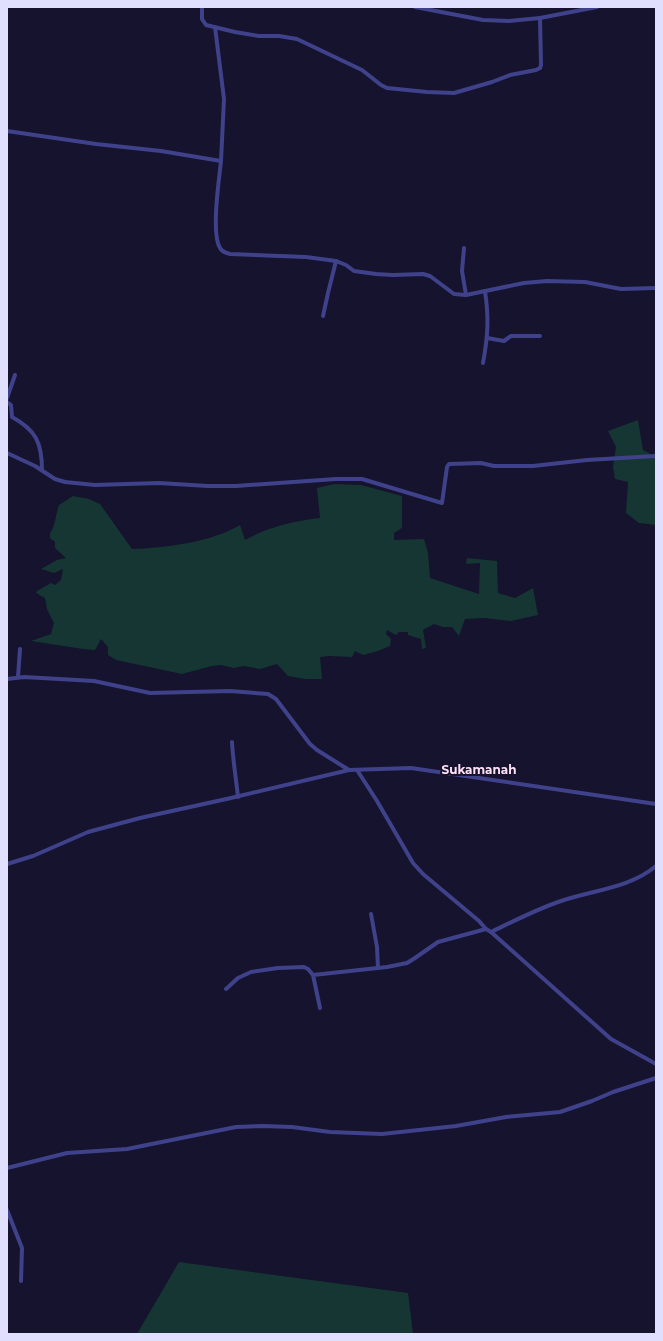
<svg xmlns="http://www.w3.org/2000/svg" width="663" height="1341" font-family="Montserrat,sans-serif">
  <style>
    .green { fill: #163633 }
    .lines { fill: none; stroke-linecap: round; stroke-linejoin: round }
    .street { stroke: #3f428a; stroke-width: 4 }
    .labels { text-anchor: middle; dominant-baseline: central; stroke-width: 4; stroke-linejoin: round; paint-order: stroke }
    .quarter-label { font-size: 12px; font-weight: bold; fill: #fee1f6; stroke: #15132d }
  </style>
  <rect width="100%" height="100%" fill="#15132d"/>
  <g class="green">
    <path d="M638 420 643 450 656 457V525L639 523 626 513 628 482 615 479 613 467 616 447 608 431Z"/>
    <path d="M334 484 361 485 402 496V528L394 533V540L424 539 428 553 430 578 479 594 480 563 466 564 467 558 497 561 498 593 515 598 533 588 538 615 511 621 485 618 465 619 459 636 452 627H443L434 624 423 630 426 648 422 649 421 639 408 635V632H399L396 635 387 630 386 634 391 639 390 646 378 651 363 655 355 651 352 657 329 656 320 657 322 679H305L288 676 277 664 260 669 244 666 234 668 221 665 212 666 182 674 116 660 108 655V647L101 639 95 650 83 649 31 641 51 634 54 623 47 609 45 598 36 593 37 591 51 583 55 585 61 580 63 569 54 573 41 569 57 560 66 558 55 548V542L50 538V533C55 528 56 513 59 505L73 496 89 499 100 504 132 549C165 548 212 542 240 525L245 540C268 527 294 521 320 518L317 488Z"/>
    <path d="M179 1262 408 1293 413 1334H137Z"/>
  </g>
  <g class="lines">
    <g class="street">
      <path d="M202 7V19L206 25 235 32 259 36H279L297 39 362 70 381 85 387 88 427 92 454 93 492 82 510 75 536 70 540 68 541 65 540 18 597 7"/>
      <path d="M415 7 483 20 509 21 540 18"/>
      <path d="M215 27 224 99 221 161"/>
      <path d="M7 131 96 144 161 151 221 161C219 180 211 233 220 248 222 252 226 253 230 254L306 257 336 261 346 265 354 271 376 274 393 275 423 274 430 276 454 294 466 295 524 283 547 281 585 282 621 289 656 288"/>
      <path d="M464 248 462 271 466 295"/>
      <path d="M323 316 328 293 336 261"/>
      <path d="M487 338 504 341 511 336H540"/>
      <path d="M483 363C488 336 489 318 485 291"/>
      <path d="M7 398 15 375"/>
      <path d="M7 402 11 405 12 417C36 430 42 443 42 470"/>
      <path d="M7 453 35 466 55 479 65 482 95 485 159 483 208 486H236L336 479H362L442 503 447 467 449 464 481 463 494 466H533L587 460 656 456"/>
      <path d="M18 677 20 649"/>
      <path d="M7 679 24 677 94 681 150 693 230 691 268 694 276 699 310 744 317 750 349 770 411 768 656 804"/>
      <path d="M232 742C233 761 236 778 238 797"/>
      <path d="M357 770 377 801 413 863 423 874 479 921 486 929 491 932C514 921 537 909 561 901 593 890 630 888 656 866"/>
      <path d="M7 864 33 856 88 832 140 818 231 798 349 770"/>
      <path d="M371 914 377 947 378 968"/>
      <path d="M491 932 611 1039 656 1064"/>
      <path d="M226 989 238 978 251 972 278 968 304 967 308 969 313 975"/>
      <path d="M320 1008 313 975 387 967 407 963 415 958 438 942 486 929"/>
      <path d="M7 1168 67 1153 127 1149 236 1127 263 1126 292 1127 330 1132 382 1134 456 1126 506 1117 560 1112 592 1101 613 1092 656 1078"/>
      <path d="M7 1210 22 1248 21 1281"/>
    </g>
  </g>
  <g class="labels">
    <g class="quarter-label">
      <text x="479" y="769">Sukamanah</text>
    </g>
  </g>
  <rect width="663" height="1341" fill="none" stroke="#e0dffe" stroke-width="16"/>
</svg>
